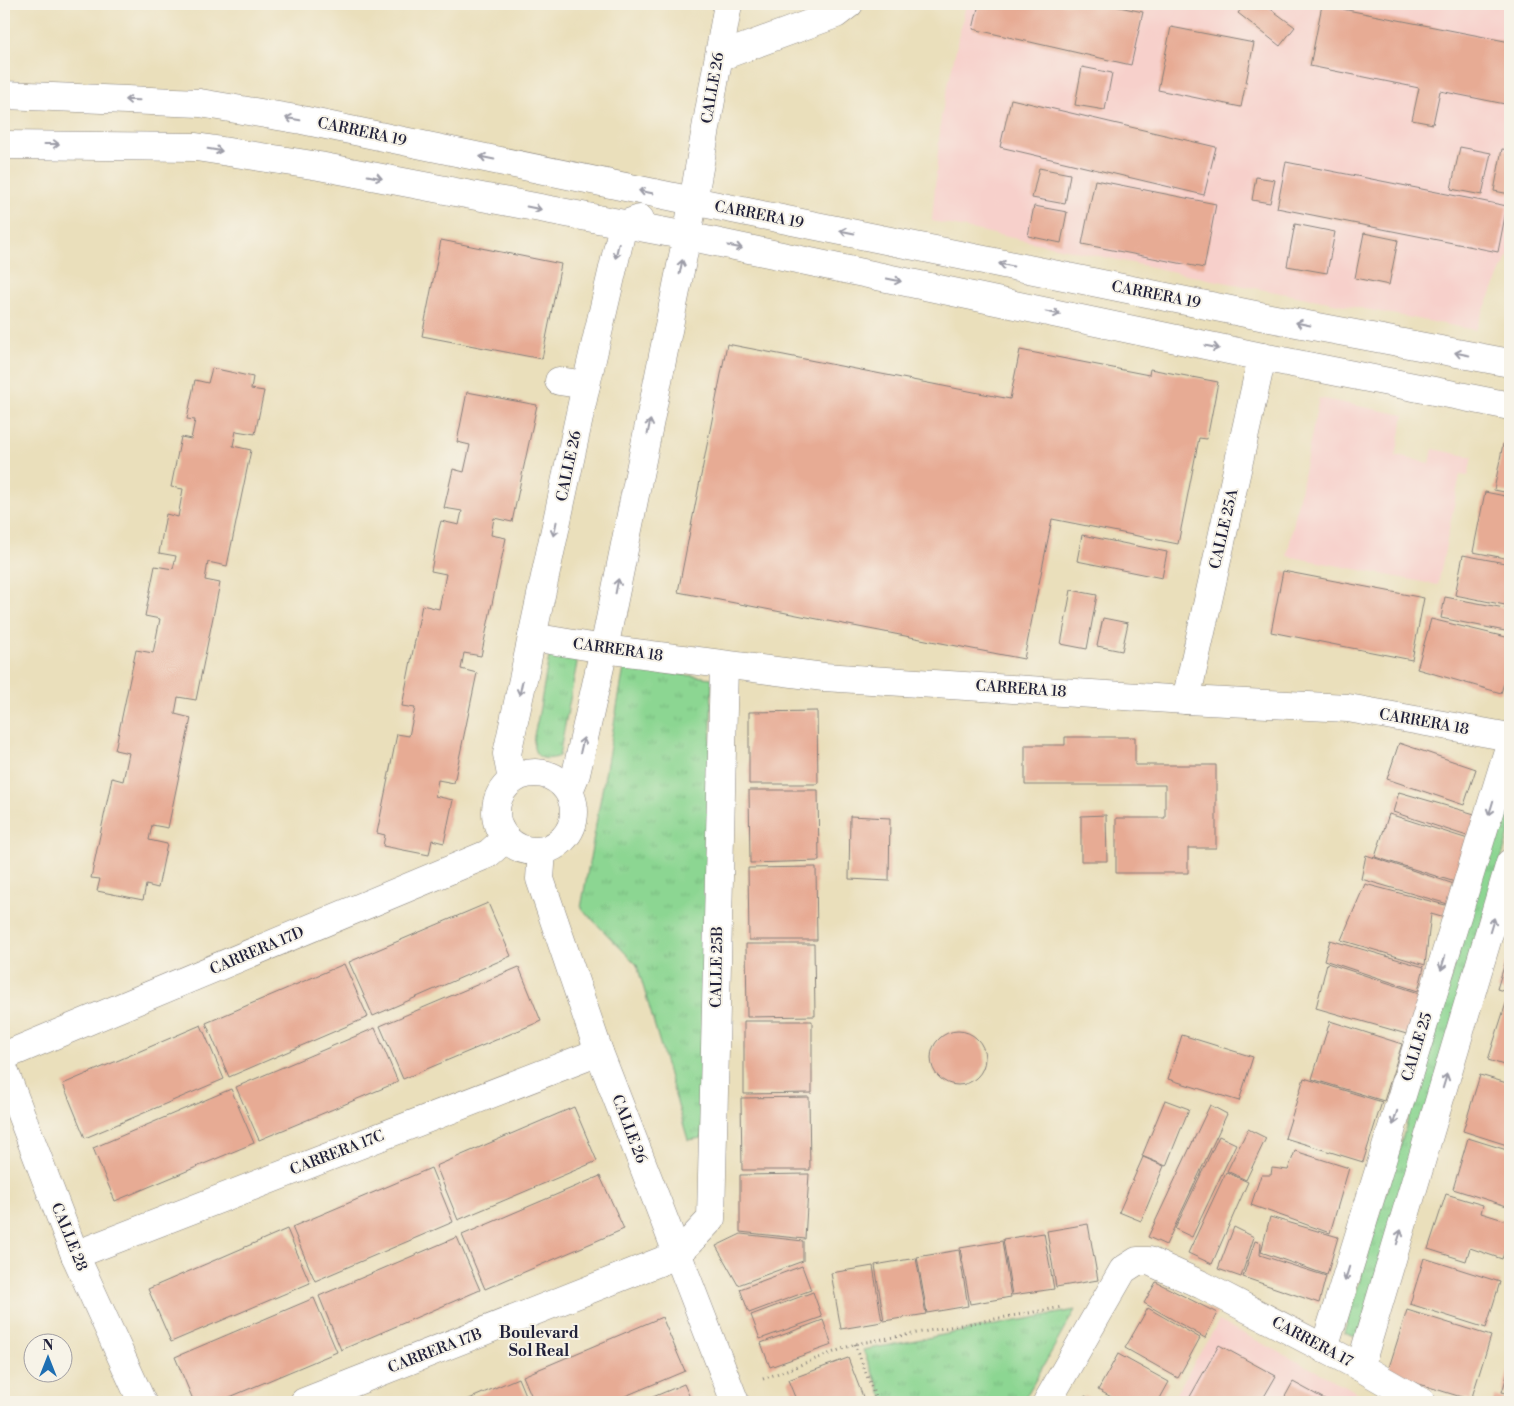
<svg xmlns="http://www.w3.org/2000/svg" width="1514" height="1406" font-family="'Libre Bodoni',serif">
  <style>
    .built { fill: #f7d0cb }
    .grass { fill: url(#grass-tufts); stroke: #577c66 }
    .building { fill: #e7ab94 }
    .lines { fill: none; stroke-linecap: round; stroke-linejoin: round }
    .minor-casing { stroke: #86807b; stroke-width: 29 }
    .path { stroke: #86807b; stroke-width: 3; stroke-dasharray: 1 4; stroke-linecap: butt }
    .minor { stroke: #fff; stroke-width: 28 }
    .oneway { stroke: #9c9ca7 }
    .labels { text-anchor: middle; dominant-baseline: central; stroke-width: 4; stroke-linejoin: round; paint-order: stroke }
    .street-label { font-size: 15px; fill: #22223b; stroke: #f7f3e8 }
    .neighbourhood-label { font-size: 16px; font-weight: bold; fill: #22223b; stroke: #f7f3e8 }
  </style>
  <defs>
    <pattern id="grass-tufts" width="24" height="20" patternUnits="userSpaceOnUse" patternTransform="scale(1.25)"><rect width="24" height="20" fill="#8cd692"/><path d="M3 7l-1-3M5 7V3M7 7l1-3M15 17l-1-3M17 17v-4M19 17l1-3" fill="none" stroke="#78b77f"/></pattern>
  </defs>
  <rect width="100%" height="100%" fill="#f7f3e8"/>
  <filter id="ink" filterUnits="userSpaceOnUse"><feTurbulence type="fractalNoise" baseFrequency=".02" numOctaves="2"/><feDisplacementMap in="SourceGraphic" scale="10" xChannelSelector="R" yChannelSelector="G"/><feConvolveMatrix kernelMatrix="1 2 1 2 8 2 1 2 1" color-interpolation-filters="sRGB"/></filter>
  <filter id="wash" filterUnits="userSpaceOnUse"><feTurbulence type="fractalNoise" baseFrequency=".0096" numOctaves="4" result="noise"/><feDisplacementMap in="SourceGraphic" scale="20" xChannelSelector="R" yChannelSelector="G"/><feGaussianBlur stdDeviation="1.12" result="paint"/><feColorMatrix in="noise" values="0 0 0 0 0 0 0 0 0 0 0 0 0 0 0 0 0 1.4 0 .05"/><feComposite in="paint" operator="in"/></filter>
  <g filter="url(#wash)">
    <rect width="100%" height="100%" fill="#eadfbb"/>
    <g class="built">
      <path d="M966 4H1510V252L1475 330 1213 280 932 221 941 117Z"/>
      <path d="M1319 398 1404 415 1396 456 1430 463 1433 449 1472 457 1468 476 1460 475 1438 585 1287 556Z"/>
      <path d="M1219 1321 1376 1402H1171Z"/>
    </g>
    <g class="grass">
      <path d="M554 650 578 658 559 756C550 760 537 761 534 748 532 739 536 727 538 718 542 697 545 677 549 657Z"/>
      <path d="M624 668 712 678 702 1138 688 1140 637 965 581 908Z"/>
      <path d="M1510 779V830L1358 1338 1344 1333Z"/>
      <path d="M1075 1310 1023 1402H885L863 1350Z"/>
    </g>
    <g id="blocks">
      <g class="building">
        <path d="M979 4H1105L1143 12 1131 65 973 29Z"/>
        <path d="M1245 4H1264L1295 27 1280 46 1238 13Z"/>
        <path d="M1322 5 1510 42V105L1440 91 1433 124 1412 120 1419 88 1310 66Z"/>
        <path d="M1171 27 1254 43 1241 107 1158 90Z"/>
        <path d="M1082 67 1112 73 1105 110 1075 105Z"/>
        <path d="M1011 99 1216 147 1204 195 1000 147Z"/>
        <path d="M1460 147 1491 153 1482 195 1451 189Z"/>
        <path d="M1502 149 1510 150V194L1494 191Z"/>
        <path d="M1286 162 1507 206 1498 252 1277 208Z"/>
        <path d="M1039 168 1070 174 1065 204 1032 198Z"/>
        <path d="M1256 177 1275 180 1270 203 1252 200Z"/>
        <path d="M1095 180 1216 204 1204 268 1082 244Z"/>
        <path d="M1034 206 1067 212 1061 243 1028 236Z"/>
        <path d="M1295 224 1335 232 1327 273 1287 266Z"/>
        <path d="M1364 233 1398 240 1389 285 1355 278Z"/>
        <path d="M441 240 561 264 542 359 422 336Z"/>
        <path d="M727 344 1010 399 1020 350 1149 375 1150 369 1218 382 1207 439 1199 438 1178 544 1052 519 1024 659 678 592Z"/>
        <path d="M212 368 253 377 251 389 264 391 255 434 236 431 233 446 251 450 227 566 208 562 205 580 220 583 196 700 178 697 175 714 191 718 168 828 152 825 149 840 167 844 158 888 146 885 143 900 97 891 100 879 91 878 112 778 123 781 129 753 115 750 136 650 153 653 160 619 145 616 155 566 173 569 176 556 159 553 166 514 178 517 183 489 171 487 181 437 191 439 195 420 187 419 195 380 208 383Z"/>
        <path d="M467 392 537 405 512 522 494 518 491 535 506 538 481 656 464 653 461 669 477 673 454 783 438 780 435 796 453 800 444 843 432 840 429 855 383 846 385 835 377 833 397 734 409 736 415 708 402 706 422 605 439 609 446 574 431 571 439 528 441 521 459 525 462 511 444 508 453 469 464 472 470 445 457 442Z"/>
        <path d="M1503 444 1510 445V493L1494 490Z"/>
        <path d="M1485 492 1510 497V559L1473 552Z"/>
        <path d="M1082 535 1167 552 1162 578 1077 561Z"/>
        <path d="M1463 555 1510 564V606L1455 595Z"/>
        <path d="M1283 571 1424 598 1412 660 1271 632Z"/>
        <path d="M1071 590 1097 595 1087 649 1061 644Z"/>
        <path d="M1445 597 1510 609V632L1441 618Z"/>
        <path d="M1103 618 1128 623 1122 651 1097 646Z"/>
        <path d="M1431 619 1510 638V663L1501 693 1417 669Z"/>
        <path d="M817 711 818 784H749V712Z"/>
        <path d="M1065 737H1135V765H1216V848H1188V873H1116V818H1165V785H1025V745H1065Z"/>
        <path d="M1399 743 1476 769 1464 805 1387 779Z"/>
        <path d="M749 790H818L819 861 750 863Z"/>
        <path d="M1399 792 1478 815 1470 837 1393 812Z"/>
        <path d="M1389 814 1468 839 1455 882 1375 857Z"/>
        <path d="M1106 815 1107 861H1081V816Z"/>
        <path d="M850 816 890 818 889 881 849 879Z"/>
        <path d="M1366 855 1454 884 1448 904 1361 879Z"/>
        <path d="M816 867 817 940H749L748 868Z"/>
        <path d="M1365 884 1449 906 1445 918 1431 914 1425 965 1341 940Z"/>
        <path d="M488 903 511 956 373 1016 349 962Z"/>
        <path d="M1330 940 1424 967 1418 991 1324 960Z"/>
        <path d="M746 944H814L815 1016 747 1017Z"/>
        <path d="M1327 963 1422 994 1410 1035 1316 1008Z"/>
        <path d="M1505 963 1510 965V993L1497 989Z"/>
        <path d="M344 964 368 1017 229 1077 206 1023Z"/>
        <path d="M519 967 541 1021 403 1079 380 1026Z"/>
        <path d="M1507 1000 1510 1001V1067L1488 1060Z"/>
        <path d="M744 1021H812V1093L744 1094Z"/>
        <path d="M1330 1021 1402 1044 1384 1101 1312 1079Z"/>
        <path d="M201 1025 224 1079 85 1138 63 1084Z"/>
        <path d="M375 1028 398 1082 259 1140 236 1087Z"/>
        <circle cx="958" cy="1058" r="27"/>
        <path d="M1182 1035 1253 1057 1239 1101 1168 1079Z"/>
        <path d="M1480 1075 1510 1084V1146L1463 1131Z"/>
        <path d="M1304 1078 1382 1102 1363 1162 1285 1138Z"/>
        <path d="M231 1089 254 1143 115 1201 93 1148Z"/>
        <path d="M809 1097 810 1170H742L741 1098Z"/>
        <path d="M1165 1100 1189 1109 1166 1166 1142 1156Z"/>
        <path d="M1210 1105 1227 1114 1166 1245 1148 1237Z"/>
        <path d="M574 1107 597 1161 458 1220 436 1166Z"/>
        <path d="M1248 1129 1266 1138 1246 1180 1227 1171Z"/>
        <path d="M1219 1136 1236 1144 1192 1237 1175 1229Z"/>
        <path d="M1468 1138 1510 1151V1207L1453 1189Z"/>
        <path d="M1295 1151 1349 1168 1330 1233 1251 1205 1261 1175H1271L1272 1168 1288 1170Z"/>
        <path d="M1143 1157 1164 1166 1141 1221 1119 1212Z"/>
        <path d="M431 1168 453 1222 315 1281 292 1227Z"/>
        <path d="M1226 1172 1248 1182 1212 1264 1188 1253Z"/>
        <path d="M809 1174 805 1239 740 1232V1175Z"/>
        <path d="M600 1176 624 1229 485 1289 462 1235Z"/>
        <path d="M1446 1194 1483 1205 1481 1213 1510 1222V1234L1502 1259 1470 1248 1466 1261 1428 1249Z"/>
        <path d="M1270 1217 1338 1237 1327 1275 1261 1252Z"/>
        <path d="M1088 1224 1098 1280 1056 1287 1047 1231Z"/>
        <path d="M1234 1227 1254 1237 1241 1277 1218 1269Z"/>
        <path d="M287 1229 310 1283 171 1342 148 1289Z"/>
        <path d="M1044 1233 1054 1289 1012 1295 1003 1239Z"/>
        <path d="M741 1234 803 1241V1261L738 1285 716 1246Z"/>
        <path d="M457 1237 480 1290 341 1350 319 1296Z"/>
        <path d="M1002 1241 1011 1297 970 1304 960 1248Z"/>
        <path d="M1255 1241 1261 1243 1260 1255 1326 1276 1319 1303 1243 1277Z"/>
        <path d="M959 1250 968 1306 927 1313 917 1257Z"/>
        <path d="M916 1258 926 1314 884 1321 875 1265Z"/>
        <path d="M1424 1258 1500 1282 1486 1328 1410 1304Z"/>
        <path d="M802 1266 811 1290 749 1313 740 1289Z"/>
        <path d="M873 1266 882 1322 841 1329 831 1273Z"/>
        <path d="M1156 1282 1217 1313 1205 1338 1144 1303Z"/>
        <path d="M813 1292 822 1317 760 1339 751 1315Z"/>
        <path d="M314 1298 337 1352 218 1402H194L175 1357Z"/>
        <path d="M1148 1308 1200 1338 1178 1378 1125 1348Z"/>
        <path d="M1407 1310 1491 1336 1471 1400 1387 1374Z"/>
        <path d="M662 1317 685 1371 611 1402H534L523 1376Z"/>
        <path d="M823 1320 832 1345 770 1367 761 1343Z"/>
        <path d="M1219 1345 1276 1376 1261 1402H1187Z"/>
        <path d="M1118 1354 1169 1382 1158 1402H1121L1098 1390Z"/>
        <path d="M848 1358 865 1402H797L788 1380Z"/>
        <path d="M1510 1366V1394L1502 1392Z"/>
        <path d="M518 1378 528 1402H462Z"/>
        <path d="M1293 1382 1330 1402H1282Z"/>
        <path d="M684 1384 692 1402H641Z"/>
        <path d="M1085 1396 1097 1402H1082Z"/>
        <path d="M1495 1396 1510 1401V1402H1493Z"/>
      </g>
    </g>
  </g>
  <g filter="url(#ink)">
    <use href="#blocks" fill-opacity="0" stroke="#86807b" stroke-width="1"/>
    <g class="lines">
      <defs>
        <g id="minor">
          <path d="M719 57 836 14 849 4"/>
          <path d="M4 95 200 103 302 120 693 201 1270 318 1510 363"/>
          <path d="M4 145 196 147 319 166 687 236 1262 357 1510 406"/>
          <path d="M559 381 586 385"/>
          <path d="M532 637 604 649 824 677 1186 700 1348 708 1510 737"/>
          <path d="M1186 700 1262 357"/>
          <circle cx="535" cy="812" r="39"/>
          <path d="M512 780 507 754 586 385 623 225 640 219"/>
          <path d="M569 791 576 774 604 649 687 236 728 4"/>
          <path d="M542 851 540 879 599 1052 735 1402"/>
          <path d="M4 1056 488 854 505 839"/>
          <path d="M4 1070 75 1255 142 1402"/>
          <path d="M75 1255 599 1052"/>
          <path d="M1324 1349 1510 744"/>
          <path d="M1360 1367 1510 863"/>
          <path d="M304 1402 677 1255 711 1219 724 665"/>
          <path d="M1047 1402 1123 1270 1137 1261H1149L1202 1285 1360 1367 1421 1402"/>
        </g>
      </defs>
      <use href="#minor" class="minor-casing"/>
      <g class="path">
        <path d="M855 1344 877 1402"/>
        <path d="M763 1379 855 1344 1062 1307"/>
      </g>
      <use href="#minor" class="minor"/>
    </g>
    <defs><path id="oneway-shaft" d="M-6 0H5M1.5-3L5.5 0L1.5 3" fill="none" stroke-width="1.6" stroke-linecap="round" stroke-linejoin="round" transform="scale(1.25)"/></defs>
    <g class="oneway">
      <use href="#oneway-shaft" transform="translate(132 100) rotate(-178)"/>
      <use href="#oneway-shaft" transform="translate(293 119) rotate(-170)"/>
      <use href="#oneway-shaft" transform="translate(52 144)"/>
      <use href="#oneway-shaft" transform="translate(215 150) rotate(9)"/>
      <use href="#oneway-shaft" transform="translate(487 158) rotate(-168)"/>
      <use href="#oneway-shaft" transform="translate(375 177) rotate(11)"/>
      <use href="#oneway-shaft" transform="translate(646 192) rotate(-168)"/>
      <use href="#oneway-shaft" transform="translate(534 208) rotate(11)"/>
      <use href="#oneway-shaft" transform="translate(847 232) rotate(-169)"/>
      <use href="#oneway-shaft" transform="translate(735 247) rotate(12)"/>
      <use href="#oneway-shaft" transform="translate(617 251) rotate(103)"/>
      <use href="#oneway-shaft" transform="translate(1006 265) rotate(-169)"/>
      <use href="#oneway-shaft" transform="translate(681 267) rotate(-79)"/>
      <use href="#oneway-shaft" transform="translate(894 280) rotate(12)"/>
      <use href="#oneway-shaft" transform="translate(1053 313) rotate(12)"/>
      <use href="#oneway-shaft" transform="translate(1303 324) rotate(-169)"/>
      <use href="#oneway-shaft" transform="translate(1212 347) rotate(12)"/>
      <use href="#oneway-shaft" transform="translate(1462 354) rotate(-169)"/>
      <use href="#oneway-shaft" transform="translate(649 427) rotate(-79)"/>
      <use href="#oneway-shaft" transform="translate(555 529) rotate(102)"/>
      <use href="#oneway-shaft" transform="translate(617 586) rotate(-79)"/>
      <use href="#oneway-shaft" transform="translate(521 688) rotate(102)"/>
      <use href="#oneway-shaft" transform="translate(582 745) rotate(-77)"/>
      <use href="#oneway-shaft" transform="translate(1491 808) rotate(107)"/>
      <use href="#oneway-shaft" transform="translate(1492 925) rotate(-73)"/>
      <use href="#oneway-shaft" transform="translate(1443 963) rotate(107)"/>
      <use href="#oneway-shaft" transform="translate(1445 1081) rotate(-73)"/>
      <use href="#oneway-shaft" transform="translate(1395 1118) rotate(107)"/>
      <use href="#oneway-shaft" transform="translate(1399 1237) rotate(-73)"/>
      <use href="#oneway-shaft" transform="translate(1347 1274) rotate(107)"/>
    </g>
  </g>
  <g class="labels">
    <g class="street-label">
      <text transform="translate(713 88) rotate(-80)">CALLE 26</text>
      <text transform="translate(362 132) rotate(12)">CARRERA 19</text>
      <text transform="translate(759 215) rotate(11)">CARRERA 19</text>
      <text transform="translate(1156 295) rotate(11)">CARRERA 19</text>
      <text transform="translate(569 466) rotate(-78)">CALLE 26</text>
      <text transform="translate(1224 529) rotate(-77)">CALLE 25A</text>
      <text transform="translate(618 650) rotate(8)">CARRERA 18</text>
      <text transform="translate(1021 689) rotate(4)">CARRERA 18</text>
      <text transform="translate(1424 722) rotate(10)">CARRERA 18</text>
      <text transform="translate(257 951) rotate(-23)">CARRERA 17D</text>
      <text transform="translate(717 967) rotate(-89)">CALLE 25B</text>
      <text transform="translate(1417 1047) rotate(-73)">CALLE 25</text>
      <text transform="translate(629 1129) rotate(69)">CALLE 26</text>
      <text transform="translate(337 1153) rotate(-21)">CARRERA 17C</text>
      <text transform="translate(69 1237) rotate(68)">CALLE 28</text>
      <text transform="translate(1312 1342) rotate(28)">CARRERA 17</text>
      <text transform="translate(435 1351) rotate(-21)">CARRERA 17B</text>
    </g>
    <g class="neighbourhood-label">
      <text x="539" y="1333">Boulevard<tspan x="539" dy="18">Sol Real</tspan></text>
    </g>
  </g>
  <rect width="1514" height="1406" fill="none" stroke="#f7f3e8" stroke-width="20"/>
  <g transform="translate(48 1358)"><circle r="24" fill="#f7f3e8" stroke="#a29fa3"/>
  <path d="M0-4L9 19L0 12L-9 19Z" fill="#1f6fb2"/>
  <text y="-8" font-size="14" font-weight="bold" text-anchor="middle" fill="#22223b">N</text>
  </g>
</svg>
